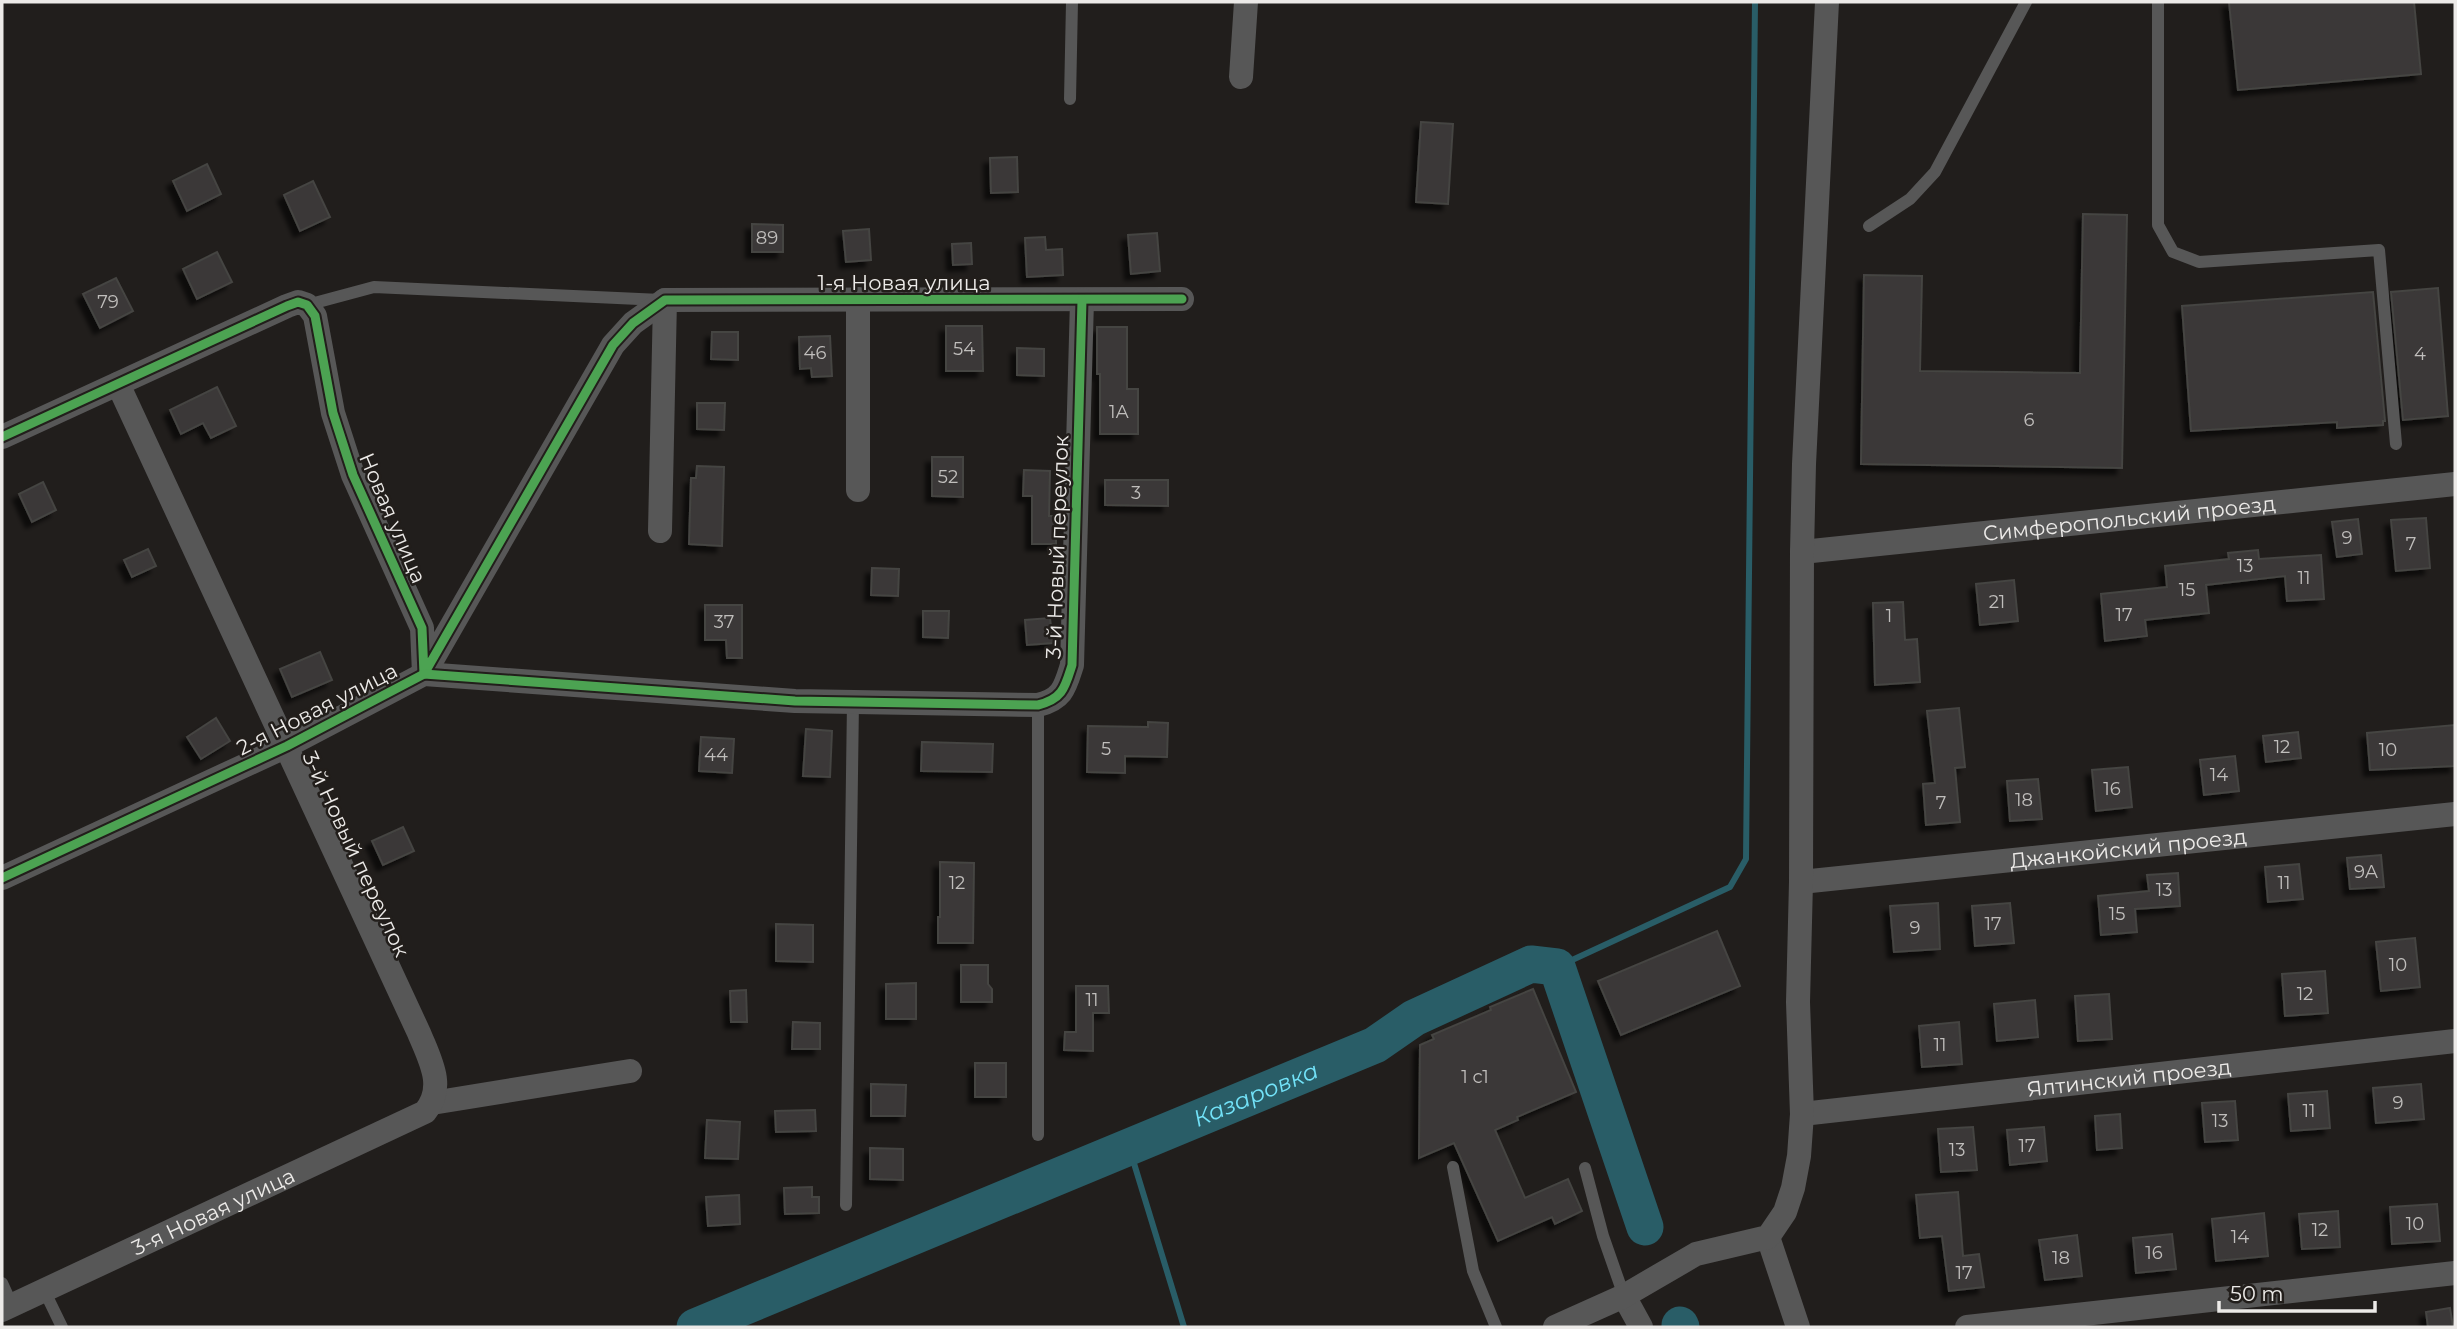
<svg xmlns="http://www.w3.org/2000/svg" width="2457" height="1329" font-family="Montserrat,sans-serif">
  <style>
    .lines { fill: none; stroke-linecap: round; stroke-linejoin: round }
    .stream { stroke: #295d67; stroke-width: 6 }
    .river { stroke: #295d67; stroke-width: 37 }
    .building { fill: #3a3837; stroke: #454442; stroke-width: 2; filter: url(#shadow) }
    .service { stroke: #575757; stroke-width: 12 }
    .minor { stroke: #575757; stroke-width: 24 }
    .cycleway-casing { stroke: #221e1b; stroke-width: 13 }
    .cycleway { stroke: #4ca352; stroke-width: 9 }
    .labels { text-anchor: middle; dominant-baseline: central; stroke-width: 5; stroke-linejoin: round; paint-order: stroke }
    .number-label { font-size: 18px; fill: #c0bebc }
    .street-label { font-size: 21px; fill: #eceae8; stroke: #221e1b }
    .water-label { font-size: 23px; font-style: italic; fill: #73e3f9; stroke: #221e1b }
  </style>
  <defs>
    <filter id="shadow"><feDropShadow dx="-6" dy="6" stdDeviation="2" flood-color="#0009"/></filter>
  </defs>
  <rect width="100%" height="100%" fill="#211e1c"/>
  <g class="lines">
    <g class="stream">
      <path d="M1557 967 1730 887 1746 859 1755 2"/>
      <path d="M1129 1147 1184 1327"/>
    </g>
    <g class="river">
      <path d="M1680 1325 1681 1327"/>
      <path id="s1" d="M695 1327 1375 1045 1414 1018 1531 964 1557 967 1645 1227"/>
    </g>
  </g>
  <g class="building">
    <path d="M2229 2H2414L2421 74 2238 90Z"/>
    <path d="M1421 122 1453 124 1448 204 1416 202Z"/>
    <path d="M1017 157 1018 192 991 193 990 158Z"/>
    <path d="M207 164 221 194 187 211 173 181Z"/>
    <path d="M313 181 330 217 300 231 284 195Z"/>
    <path d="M2083 214 2127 215 2122 468 1861 464 1864 275 1922 276 1920 371 2080 373Z"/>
    <path d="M752 224 783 225V252H752Z"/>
    <path d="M869 229 871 260 846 262 843 231Z"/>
    <path d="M1157 233 1160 271 1131 274 1128 235Z"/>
    <path d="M1045 237 1046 250 1062 249 1063 275 1027 277 1025 238Z"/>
    <path d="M971 243 972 264 953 265 952 244Z"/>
    <path d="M217 252 232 282 197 299 183 269Z"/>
    <path d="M116 278 133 311 100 328 83 294Z"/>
    <path d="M2438 288 2448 416 2403 420 2391 292Z"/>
    <path d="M2373 292 2385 421H2383V425L2337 428V422L2191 431 2182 306Z"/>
    <path d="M946 326H982L983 371H946Z"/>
    <path d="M1097 327H1127V389H1138V434H1100V374H1097Z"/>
    <path d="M712 332H738V360L711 359Z"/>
    <path d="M830 336 832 376 812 377 811 368 800 369 799 337Z"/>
    <path d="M1017 348 1044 349V376L1017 375Z"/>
    <path d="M217 387 236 426 211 438 203 423 181 434 170 410Z"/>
    <path d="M697 403H725L724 430 697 429Z"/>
    <path d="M932 457H963V497L932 496Z"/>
    <path d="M697 466 724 467 722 546 689 544 691 478H696Z"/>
    <path d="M1024 470 1050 471 1049 516H1056V544H1032V496H1023Z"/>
    <path d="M1105 480H1168V506L1105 505Z"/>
    <path d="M43 482 56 510 32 522 19 494Z"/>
    <path d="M2426 518 2430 568 2396 571 2391 520Z"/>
    <path d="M2358 519 2362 554 2337 557 2332 522Z"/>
    <path d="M148 549 156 566 132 577 124 560Z"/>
    <path d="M2258 550 2259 559 2321 555 2324 599 2287 601 2285 576 2206 585 2209 613 2145 620 2147 636 2105 641 2101 594 2167 587 2165 566 2229 559 2228 553Z"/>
    <path d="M872 568 899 569 898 596 871 595Z"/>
    <path d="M2014 580 2018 621 1980 625 1976 584Z"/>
    <path d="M1903 602 1905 640 1917 639 1920 682 1875 685 1873 603Z"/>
    <path d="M705 605H742V658H727L726 640H705Z"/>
    <path d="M923 611H949L948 638 923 637Z"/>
    <path d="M1050 618 1053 643 1027 645 1025 620Z"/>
    <path d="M320 652 332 680 292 697 280 669Z"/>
    <path d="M1959 708 1965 767 1955 768 1960 822 1926 825 1923 784 1935 783 1927 711Z"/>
    <path d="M216 718 230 741 201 759 187 737Z"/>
    <path d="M1148 722 1168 723 1167 757 1125 756V773L1087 772 1088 726 1148 727Z"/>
    <path d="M2455 725V766L2370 770 2367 733Z"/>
    <path d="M806 729 832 731 830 777 803 776Z"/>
    <path d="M2298 732 2301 758 2266 762 2263 736Z"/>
    <path d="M701 737 734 739 732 773 699 771Z"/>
    <path d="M922 742 993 744 992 772 921 771Z"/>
    <path d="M2235 756 2239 791 2204 795 2200 760Z"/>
    <path d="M2128 767 2132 807 2096 811 2092 770Z"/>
    <path d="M2038 779 2042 819 2010 821 2007 781Z"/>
    <path d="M403 827 414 851 383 865 372 841Z"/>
    <path d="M2381 855 2384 887 2350 889 2347 858Z"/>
    <path d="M940 862 974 863 973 943H938V917H940Z"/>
    <path d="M2299 864 2303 899 2268 902 2265 867Z"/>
    <path d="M2178 873 2180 906 2135 909 2137 932 2101 935 2098 896 2149 891 2147 875Z"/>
    <path d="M1938 903 1940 949 1894 952 1890 906Z"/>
    <path d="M2010 903 2014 943 1975 946 1972 906Z"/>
    <path d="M776 924 813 925V962L776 961Z"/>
    <path d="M1717 931 1740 986 1621 1035 1598 981Z"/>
    <path d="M2415 938 2420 987 2381 991 2376 942Z"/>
    <path d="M961 965H988V984L992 989V1002H961Z"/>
    <path d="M2325 971 2328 1013 2285 1016 2282 974Z"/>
    <path d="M916 983V1019H886V984Z"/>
    <path d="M1076 986H1108L1109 1013H1093V1051L1064 1050 1065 1032H1076Z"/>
    <path d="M1533 989 1576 1092 1517 1117 1518 1120 1495 1130 1525 1198 1568 1179 1582 1211 1555 1224 1552 1217 1498 1241 1454 1143 1419 1158 1420 1045 1434 1039 1432 1035 1491 1010 1490 1007Z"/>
    <path d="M746 990 747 1022H731L730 991Z"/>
    <path d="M2109 994 2112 1039 2078 1041 2075 996Z"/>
    <path d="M2035 1000 2038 1037 1997 1041 1994 1004Z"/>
    <path d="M793 1022 820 1023V1049H792Z"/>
    <path d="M1959 1022 1962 1064 1922 1067 1919 1026Z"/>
    <rect x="975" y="1063" width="31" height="34"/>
    <path d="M871 1084 906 1085 905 1116H871Z"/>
    <path d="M2421 1084 2424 1119 2376 1123 2373 1088Z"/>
    <path d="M2327 1091 2330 1128 2291 1131 2288 1094Z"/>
    <path d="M2235 1101 2238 1140 2205 1142 2202 1103Z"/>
    <path d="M815 1110 816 1131 776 1132 775 1111Z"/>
    <path d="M2120 1114 2122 1148 2097 1150 2095 1116Z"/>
    <path d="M707 1120 740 1122 738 1159 705 1158Z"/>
    <path d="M1973 1127 1977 1170 1941 1172 1938 1129Z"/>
    <path d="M2044 1127 2047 1161 2010 1165 2007 1130Z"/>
    <path d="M870 1148 903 1149V1180L870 1179Z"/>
    <path d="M812 1187V1197H819V1213L785 1214 784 1188Z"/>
    <path d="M1958 1192 1963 1256 1979 1254 1984 1287 1949 1291 1942 1236 1920 1238 1916 1195Z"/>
    <path d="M739 1195 740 1224 708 1226 706 1197Z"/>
    <path d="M2437 1204 2440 1241 2392 1244 2390 1207Z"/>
    <path d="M2338 1211 2340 1247 2302 1249 2299 1214Z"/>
    <path d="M2264 1213 2268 1256 2216 1261 2212 1219Z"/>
    <path d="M2172 1234 2176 1269 2136 1273 2133 1238Z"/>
    <path d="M2077 1235 2082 1276 2045 1280 2039 1240Z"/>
    <path d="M2450 1308 2453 1327H2428L2426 1312Z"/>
  </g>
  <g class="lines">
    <g class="service">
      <path d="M2158 2V225L2173 252 2199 262 2379 250 2396 444"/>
      <path d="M1070 99 1072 2"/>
      <path d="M1869 226 1910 199 1935 172 2026 2"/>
      <path d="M307 305 374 287 661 300"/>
      <path d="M1038 705V1135"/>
      <path d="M1453 1167 1473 1271 1496 1327"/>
      <path d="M1585 1168 1603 1236 1624 1296"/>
      <path d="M846 1205 853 702"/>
      <path d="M2 1283 12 1305"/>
      <path d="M44 1290 62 1327"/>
    </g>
    <g class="minor">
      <path d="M1241 77 1246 2"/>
      <path d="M2 437 287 306 298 302 307 305 315 316 333 413 353 475 422 628 424 674 613 345 633 323 665 300 1182 299"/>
      <path d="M858 490V299"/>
      <path d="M660 531 665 300"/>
      <path id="s2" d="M1802 552 2455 484"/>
      <path d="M2 878 287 746 424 674 795 701 1038 705C1063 699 1065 687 1072 665L1082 300"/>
      <path id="s3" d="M1801 882 2455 814"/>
      <path d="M432 1103 630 1071"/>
      <path id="s4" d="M1802 1114 2455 1041"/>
      <path d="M1768 1237 1798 1327"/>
      <path d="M1624 1296 1641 1327"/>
      <path id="s5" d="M2 1310 425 1112C446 1087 430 1060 419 1033L118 384"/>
      <path d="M1555 1327 1624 1296 1696 1254 1768 1237 1785 1212 1793 1188 1799 1156 1802 1114 1798 1002 1801 882 1802 552 1804 464 1827 2"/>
      <path d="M1967 1327 2455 1273"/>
    </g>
    <defs>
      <g id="cycleway">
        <path d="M2 437 287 306 298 302 307 305 315 316 333 413 353 475 422 628 424 674 613 345 633 323 665 300 1182 299"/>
        <path d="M2 878 287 746 424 674 795 701 1038 705C1063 699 1065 687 1072 665L1082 300"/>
      </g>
    </defs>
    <use href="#cycleway" class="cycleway-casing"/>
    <use href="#cycleway" class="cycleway"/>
  </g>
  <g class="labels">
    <g class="number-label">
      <text x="767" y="238">89</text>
      <text x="108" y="302">79</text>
      <text x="964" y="349">54</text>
      <text x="815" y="353">46</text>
      <text x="2420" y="354">4</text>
      <text x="1119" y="412">1А</text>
      <text x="2029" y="420">6</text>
      <text x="948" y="477">52</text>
      <text x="1136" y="493">3</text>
      <text x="2347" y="538">9</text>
      <text x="2411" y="544">7</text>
      <text x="2245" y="566">13</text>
      <text x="2304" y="578">11</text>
      <text x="2187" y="590">15</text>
      <text x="1997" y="602">21</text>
      <text x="2124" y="615">17</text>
      <text x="1889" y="616">1</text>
      <text x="724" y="622">37</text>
      <text x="2282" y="747">12</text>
      <text x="1106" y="749">5</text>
      <text x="2388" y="750">10</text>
      <text x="716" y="755">44</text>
      <text x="2219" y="775">14</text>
      <text x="2112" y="789">16</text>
      <text x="2024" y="800">18</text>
      <text x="1941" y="803">7</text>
      <text x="2366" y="872">9А</text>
      <text x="957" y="883">12</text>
      <text x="2284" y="883">11</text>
      <text x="2164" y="890">13</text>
      <text x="2117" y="914">15</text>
      <text x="1993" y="924">17</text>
      <text x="1915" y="928">9</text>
      <text x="2398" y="965">10</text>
      <text x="2305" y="994">12</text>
      <text x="1092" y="1000">11</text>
      <text x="1940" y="1045">11</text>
      <text x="1475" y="1077">1 с1</text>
      <text x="2398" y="1103">9</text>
      <text x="2309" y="1111">11</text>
      <text x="2220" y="1121">13</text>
      <text x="2027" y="1146">17</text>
      <text x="1957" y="1150">13</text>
      <text x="2415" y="1224">10</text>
      <text x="2320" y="1230">12</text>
      <text x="2240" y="1237">14</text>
      <text x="2154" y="1253">16</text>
      <text x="2061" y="1258">18</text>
      <text x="1964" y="1273">17</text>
    </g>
    <g class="street-label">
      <text x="904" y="282">1-я Новая улица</text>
      <text transform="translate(393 518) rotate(67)">Новая улица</text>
      <text stroke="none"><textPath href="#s2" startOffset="329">Симферопольский проезд</textPath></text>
      <text transform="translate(1057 547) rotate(-88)">3-й Новый переулок</text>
      <text transform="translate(317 709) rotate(-27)">2-я Новая улица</text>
      <text stroke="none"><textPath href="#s3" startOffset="329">Джанкойский проезд</textPath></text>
      <text transform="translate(356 854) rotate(65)">3-й Новый переулок</text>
      <text stroke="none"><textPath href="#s4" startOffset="329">Ялтинский проезд</textPath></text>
      <text stroke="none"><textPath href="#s5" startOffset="233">3-я Новая улица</textPath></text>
    </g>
    <g class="water-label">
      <text stroke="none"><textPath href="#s1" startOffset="607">Казаровка</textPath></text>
    </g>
  </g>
  <rect width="2457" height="1329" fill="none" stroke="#eceae8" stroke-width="7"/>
  <path d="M2219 1301v10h156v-10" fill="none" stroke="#eceae8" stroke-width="3.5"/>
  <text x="2230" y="1301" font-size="21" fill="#eceae8" stroke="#221e1b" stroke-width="5" paint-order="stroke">50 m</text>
</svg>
